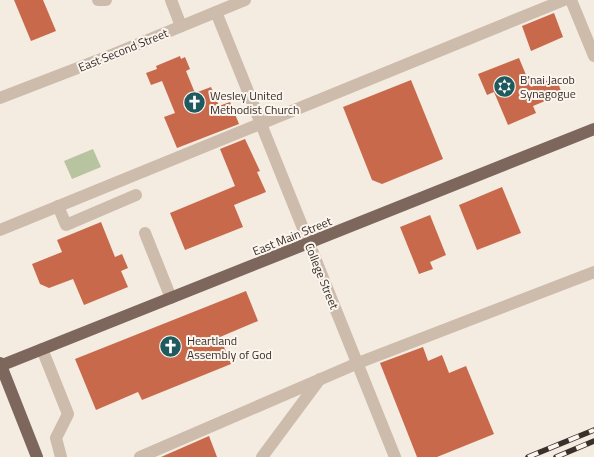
<svg xmlns="http://www.w3.org/2000/svg" width="594" height="457" font-family="'Titillium Web',sans-serif">
  <style>
    .green { fill: #b8c4a0 }
    .building { fill: #c8694b }
    .lines { fill: none; stroke-linecap: round; stroke-linejoin: round }
    .minor { stroke: #cdbbac; stroke-width: 12 }
    .major { stroke: #7d675c; stroke-width: 12 }
    .rail-casing { stroke: #3b302b; stroke-width: 5.5 }
    .rail { stroke: #fbf5ee; stroke-width: 4; stroke-dasharray: 11; stroke-linecap: butt }
    .labels { text-anchor: middle; dominant-baseline: central; stroke-width: 4; stroke-linejoin: round; paint-order: stroke }
    .street-label { font-size: 12px; fill: #3b302b; stroke: #fbf5ee }
    .poi-label { font-size: 12px; fill: #3b302b; stroke: #fbf5ee; text-anchor: start }
  </style>
  <rect width="100%" height="100%" fill="#f4ebe1"/>
  <path class="green" d="M93 149 101 167 72 179 64 161Z"/>
  <g class="building">
    <path d="M14 0H43L56 31 31 41Z"/>
    <path d="M554 13 563 37 531 51 522 26Z"/>
    <path d="M180 56 181 59 185 57 190 69 186 71 195 93 211 87 219 106 230 102 239 124 177 148 164 117 175 113 162 81 151 85 146 73 157 69 156 66Z"/>
    <path d="M519 58 531 87 556 77 562 94 533 106 536 113 508 125 494 92 487 95 478 74Z"/>
    <path d="M411 80 443 159 382 184 372 180 343 107Z"/>
    <path d="M245 139 260 171 257 172 266 192 234 205 243 227 185 250 170 213 235 186 220 149Z"/>
    <path d="M502 187 521 233 477 250 459 205Z"/>
    <path d="M430 215 446 255 430 262 433 269 419 274 400 227Z"/>
    <path d="M101 222 115 257 122 254 128 268 121 271 128 287 84 305 73 279 49 288 40 284 32 264 62 252 57 240Z"/>
    <path d="M246 291 258 321 220 337 231 364 142 400 138 392 96 410 75 359Z"/>
    <path d="M423 347 428 361 442 355 449 373 466 366 494 434 437 457H417L380 363Z"/>
    <path d="M209 436 217 457H161Z"/>
  </g>
  <g class="lines">
    <g class="minor">
      <path d="M98 0H106"/>
      <path d="M171 0 181 26"/>
      <path d="M571 0 594 56"/>
      <path d="M216 12 395 457"/>
      <path d="M0 98 114 54 245 0"/>
      <path d="M58 206 66 225 136 195"/>
      <path d="M0 230 564 0"/>
      <path d="M145 233 171 298"/>
      <path d="M42 349 68 414 56 438 61 457"/>
      <path d="M140 457 358 363 594 272"/>
      <path d="M262 457 320 379"/>
    </g>
    <g class="major">
      <path d="M0 363 37 457"/>
      <path d="M0 366 594 129"/>
    </g>
    <defs>
      <g id="rail">
        <path d="M528 457 594 430"/>
        <path d="M556 457 594 441"/>
      </g>
    </defs>
    <use href="#rail" class="rail-casing"/>
    <use href="#rail" class="rail"/>
  </g>
  <defs>
    <symbol id="synagogue-disc" viewBox="-11 -11 22 22"><circle r="9.5" fill="#1f5a5e" stroke="#fbf5ee"/><path d="M0-6.5L5.6 3.2H-5.6ZM0 6.5L5.6-3.2H-5.6Z" fill="#fff"/></symbol>
    <symbol id="church-disc" viewBox="-11 -11 22 22"><circle r="9.5" fill="#1f5a5e" stroke="#fbf5ee"/><path d="M-1.2-6h2.4v3.5h3.3v2.4h-3.3V6h-2.4V-.1h-3.3v-2.4h3.3Z" fill="#fff"/></symbol>
  </defs>
  <g fill-rule="evenodd">
    <use href="#synagogue-disc" x="492" y="74" width="25" height="25"/>
    <use href="#church-disc" x="182" y="90" width="25" height="25"/>
    <use href="#church-disc" x="158" y="334" width="25" height="25"/>
  </g>
  <g class="labels">
    <g class="street-label">
      <text transform="translate(123 50) rotate(-22)">East Second Street</text>
      <text transform="translate(292 236) rotate(-22)">East Main Street</text>
      <text transform="translate(322 276) rotate(68)">College Street</text>
    </g>
    <g class="poi-label">
      <text x="520" y="79">B'nai Jacob<tspan x="520" dy="14">Synagogue</tspan></text>
      <text x="210" y="95">Wesley United<tspan x="210" dy="14">Methodist Church</tspan></text>
      <text x="187" y="340">Heartland<tspan x="187" dy="14">Assembly of God</tspan></text>
    </g>
  </g>
</svg>
